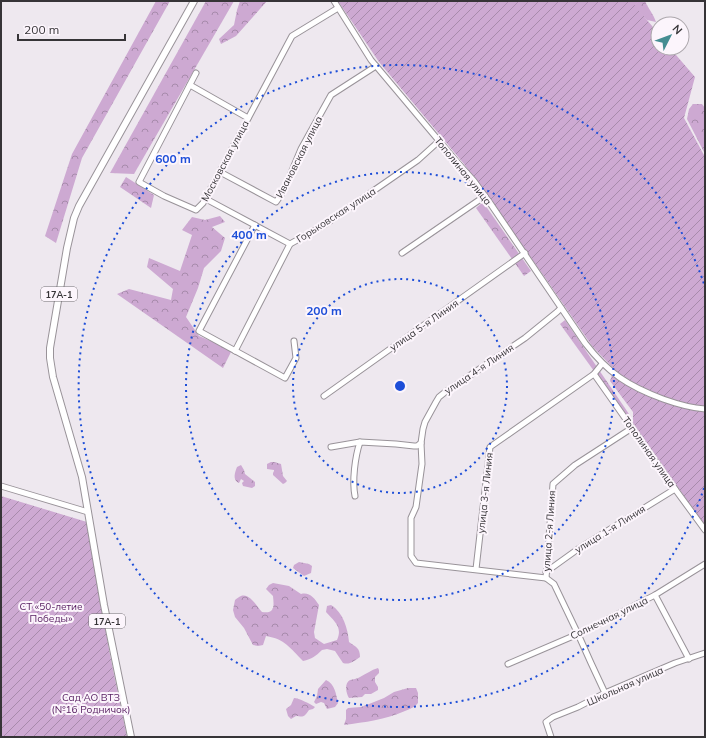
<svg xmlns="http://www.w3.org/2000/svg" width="706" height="738" font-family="Mulish,sans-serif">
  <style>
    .forest { fill: url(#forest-crowns) }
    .garden { fill: url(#garden-furrows) }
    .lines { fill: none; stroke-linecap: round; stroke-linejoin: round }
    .minor-casing { stroke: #999399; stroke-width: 7 }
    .major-casing { stroke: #999399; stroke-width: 8 }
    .minor { stroke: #fff; stroke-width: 5 }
    .major { stroke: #fff; stroke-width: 6 }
    .ring { fill: none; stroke: #1d4ed8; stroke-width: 2; stroke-dasharray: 2 4 }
    .labels { text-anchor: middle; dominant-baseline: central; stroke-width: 4; stroke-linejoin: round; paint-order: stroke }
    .shield { fill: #fcf5fc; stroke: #716e72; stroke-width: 1 }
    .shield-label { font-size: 9px; font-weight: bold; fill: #363437 }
    .street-label { font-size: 10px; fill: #363437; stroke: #fcf5fc }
    .park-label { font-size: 10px; fill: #541a5e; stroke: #fcf5fc }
    .centre { fill: #1d4ed8; stroke: #fcf5fc; stroke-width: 2 }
    .ring-label { font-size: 12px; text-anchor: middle; font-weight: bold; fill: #1d4ed8; stroke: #fcf5fc; stroke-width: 4; stroke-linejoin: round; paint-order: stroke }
  </style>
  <defs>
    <pattern id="forest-crowns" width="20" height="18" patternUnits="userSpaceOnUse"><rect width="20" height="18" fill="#cda9d2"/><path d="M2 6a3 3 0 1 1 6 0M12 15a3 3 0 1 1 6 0" fill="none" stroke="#a78aab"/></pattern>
    <pattern id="garden-furrows" width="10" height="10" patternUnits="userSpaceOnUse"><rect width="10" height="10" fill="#cda9d2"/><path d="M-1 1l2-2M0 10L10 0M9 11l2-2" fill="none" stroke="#a78aab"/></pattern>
  </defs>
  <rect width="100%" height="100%" fill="#eee8ef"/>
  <g class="forest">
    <path d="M156 1H170L82 158 56 243 45 236 72 154Z"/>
    <path d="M206 1H234L134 174 110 173Z"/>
    <path d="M240 1H267L236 36 221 44 219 39 234 25 237 10Z"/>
    <path d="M629 1H645C648 8 654 15 656 22L647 20Z"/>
    <path d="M693 104H702L705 108V154L687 119 689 109Z"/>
    <path d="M126 177 154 195 151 208 120 187Z"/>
    <path d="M483 202 531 271 524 276 476 208Z"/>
    <path d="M220 216 225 222 212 227 225 238 221 251 204 268 198 288 186 317 199 336 232 350 223 368 117 294 129 289 171 300 173 289 147 267 149 258 180 271 192 235 182 230 192 217 205 220Z"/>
    <path d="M565 320 629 414H625L560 324Z"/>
    <path d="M271 462H274L281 464 283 476 287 481 285 483 283 484 273 475V473L274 471V470L267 469V464Z"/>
    <path d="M241 465 244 470 245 474 255 482V486L252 488 243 486 242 483 244 481 241 479 239 483C232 480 235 472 237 467Z"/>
    <path d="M299 562 309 564 312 566 311 573 304 576 293 568 294 565Z"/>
    <path d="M273 583 289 586 301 594C310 592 314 598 319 605L314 632 315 638 324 644 337 640C343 627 334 621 326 612L327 606 331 605C343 612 348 629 349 642 356 647 360 648 360 657 354 661 350 665 343 663L335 651 327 649 322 650C316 656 312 659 303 661 290 648 285 639 266 636L263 645 258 646 253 645 244 628 235 617 233 610 235 600C237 598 239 597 241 596 250 593 257 607 262 612 275 614 274 606 273 596L266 589 269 585Z"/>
    <path d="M378 668 379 670V673L375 677V682L378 687V690L371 694H365L362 697 349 698C346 693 344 683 350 680 353 679 357 679 360 677 366 674 371 670 378 668Z"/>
    <path d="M326 680C335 684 336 694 338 703L335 707 327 709 324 703 321 702 316 704 314 702 317 696 318 689Z"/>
    <path d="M408 688H416L418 693V703C415 707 410 709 405 711 385 720 365 722 344 725L346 719V710L348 708 361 707 369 704 384 698 394 692Z"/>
    <path d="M294 698C299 698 310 704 315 707L313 709 309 710C304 717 304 717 296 716L291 719 288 716 286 709 291 705Z"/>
  </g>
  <g class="garden">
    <path d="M338 1H631L658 33V48H670L695 77 684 118 705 157V526L633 423V412L610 381 614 369 592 346 546 279 464 164 379 62Z"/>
    <path d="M1 496 87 522 110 655 127 737H1Z"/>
  </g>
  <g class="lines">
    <defs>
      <g id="minor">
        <path d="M334 1 371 60 456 161 474 181 490 203 585 343C608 373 628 386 663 399 677 404 690 408 705 409"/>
        <path d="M196 73 139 182 164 196 196 210 203 203 292 36 338 8"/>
        <path d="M190 85 248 118"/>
        <path d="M220 172 276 202 283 192 301 149 331 95 376 66"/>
        <path d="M206 199 290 244"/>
        <path d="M255 225 199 331 285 378 296 358 294 341"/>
        <path d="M402 253 485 196"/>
        <path d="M561 308 557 312 525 338 444 393 439 397 436 402 425 422 423 429 421 443 422 464 416 507 411 518V556L416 563 546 578 554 584 578 634 591 663 605 693"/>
        <path d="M235 351 290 244 324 225 418 160 439 141"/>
        <path d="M594 374 675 489 705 530"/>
        <path d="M324 396 525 253"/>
        <path d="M331 447 360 442 396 444 414 446H417L421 443"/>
        <path d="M1 486 88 512"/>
        <path d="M355 496C352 481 355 457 360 442"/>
        <path d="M476 569 490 447 594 374 602 364"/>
        <path d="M546 572 578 549 675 489"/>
        <path d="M546 578 553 484 575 465 632 428"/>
        <path d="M655 595 689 659"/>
        <path d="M508 664 578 634 655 595 705 564"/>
        <path d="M551 737 546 722 553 717 578 707 605 693 675 663 705 653"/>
      </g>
      <path id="major" d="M131 737 104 605 82 477 53 377 50 358V348L67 248 74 218 79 206 194 1"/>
    </defs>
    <use href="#minor" class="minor-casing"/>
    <use href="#major" class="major-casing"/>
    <use href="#minor" class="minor"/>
    <use href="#major" class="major"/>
  </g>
  <g class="ring">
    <circle cx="400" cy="386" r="107"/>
    <circle cx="400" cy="386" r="214"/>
    <path d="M704 488A321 321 0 1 1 704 284"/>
  </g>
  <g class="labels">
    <g class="shield">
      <rect x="41" y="287" width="36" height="14" rx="3"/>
      <rect x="89" y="614" width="36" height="14" rx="3"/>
    </g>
    <g class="shield-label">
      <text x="59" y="294">17А-1</text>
      <text x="107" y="621">17А-1</text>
    </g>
    <g class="street-label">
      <text transform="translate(299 157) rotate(-63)">Ивановская улица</text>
      <text transform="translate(225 161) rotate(-62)">Московская улица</text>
      <text transform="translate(463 171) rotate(51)">Тополиная улица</text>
      <text transform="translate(336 215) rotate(-33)">Горьковская улица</text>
      <text transform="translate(424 325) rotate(-35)">улица 5-я Линия</text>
      <text transform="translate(479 369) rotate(-34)">улица 4-я Линия</text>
      <text transform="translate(649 452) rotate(55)">Тополиная улица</text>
      <text transform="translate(485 493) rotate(-84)">улица 3-я Линия</text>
      <text transform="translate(610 529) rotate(-32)">улица 1-я Линия</text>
      <text transform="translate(549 531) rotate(-86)">улица 2-я Линия</text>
      <text transform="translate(609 618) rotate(-26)">Солнечная улица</text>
      <text transform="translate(625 686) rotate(-24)">Школьная улица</text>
    </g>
    <g class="park-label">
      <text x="51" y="606">СТ «50-летие<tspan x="51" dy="12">Победы»</tspan></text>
      <text x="91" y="697">Сад АО ВТЗ<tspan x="91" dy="12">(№16 Родничок)</tspan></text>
    </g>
  </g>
  <circle cx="400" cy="386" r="6" class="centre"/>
  <g class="ring-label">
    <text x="173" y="163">600 m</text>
    <text x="249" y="239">400 m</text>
    <text x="324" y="315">200 m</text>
  </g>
  <rect width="706" height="738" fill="none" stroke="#363437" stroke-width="4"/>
  <g transform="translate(670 36) rotate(48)"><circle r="19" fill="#fcf5fc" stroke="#ada8ad"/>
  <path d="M0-3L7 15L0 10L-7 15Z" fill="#458d92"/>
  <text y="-6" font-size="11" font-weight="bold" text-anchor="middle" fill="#363437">N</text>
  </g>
  <path d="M18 34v6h107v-6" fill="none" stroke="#363437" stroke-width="2"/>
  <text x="24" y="34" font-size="12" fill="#363437" stroke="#fcf5fc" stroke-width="3" paint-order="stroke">200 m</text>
</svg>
